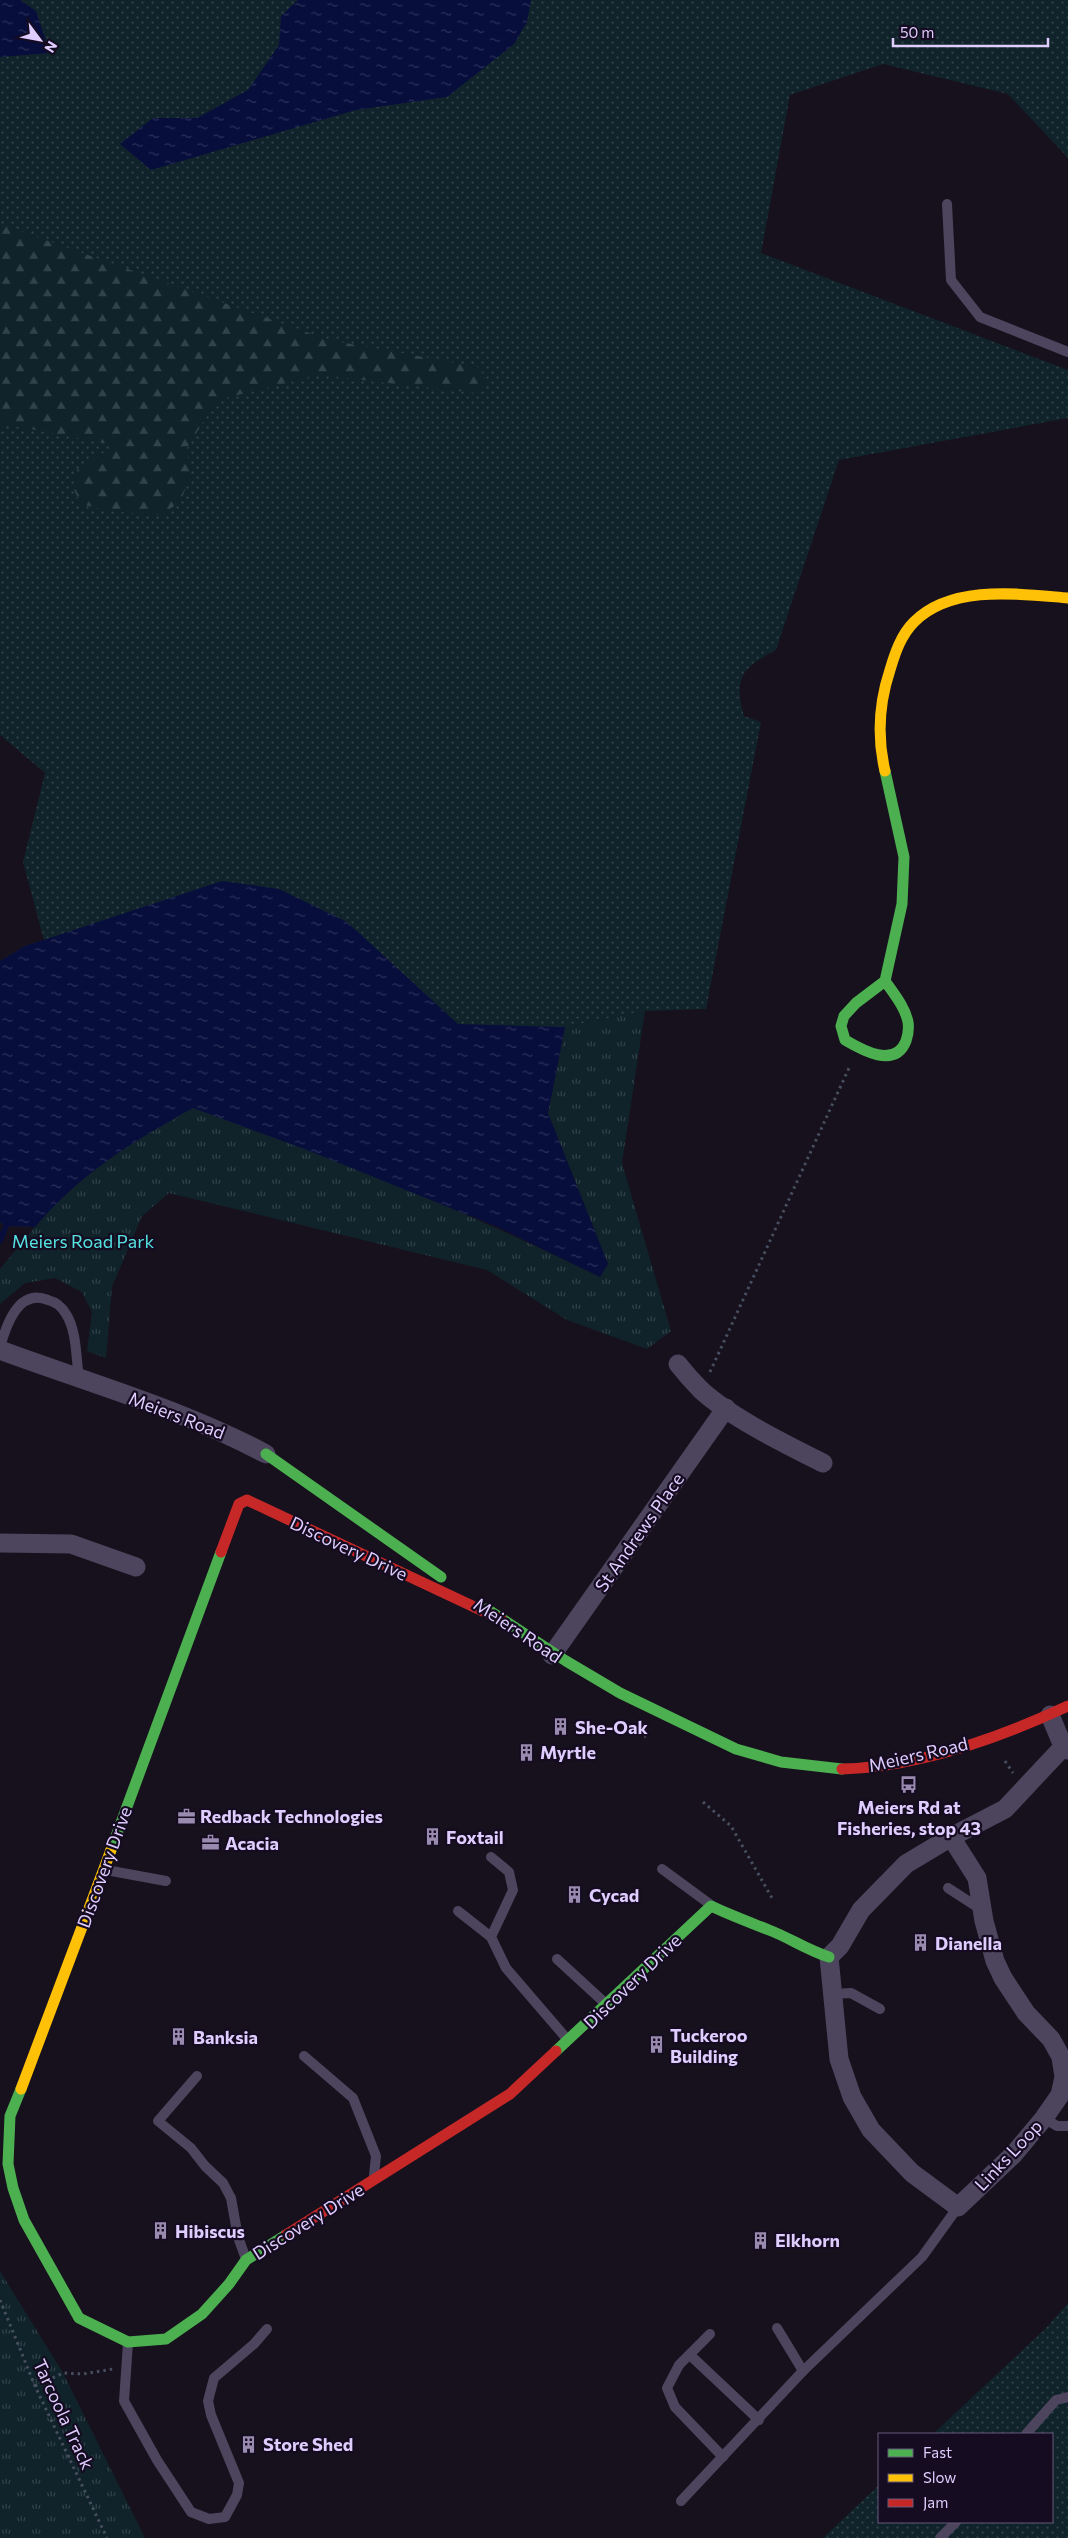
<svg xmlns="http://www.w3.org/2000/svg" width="1068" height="2538" font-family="Commissioner,sans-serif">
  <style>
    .grass { fill: url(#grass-dots) }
    .forest { fill: url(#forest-firs) }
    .park { fill: url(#park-tufts) }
    .water { fill: url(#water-ripples) }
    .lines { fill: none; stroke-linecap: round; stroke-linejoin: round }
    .stream { stroke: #080e3c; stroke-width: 6 }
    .path { stroke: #474e60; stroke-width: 3; stroke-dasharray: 2.5 4; stroke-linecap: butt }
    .lane { stroke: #4c455d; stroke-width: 10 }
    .street { stroke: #4c455d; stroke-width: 19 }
    .fast { stroke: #4caf50; stroke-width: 11 }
    .slow { stroke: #ffc107; stroke-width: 11 }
    .jam { stroke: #c62828; stroke-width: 11 }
    .labels { text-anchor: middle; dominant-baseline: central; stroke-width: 4.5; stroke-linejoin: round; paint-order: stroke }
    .park-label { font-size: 18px; fill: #55e3e2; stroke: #150c21 }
    .street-label { font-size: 18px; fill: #dfcdff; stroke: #150c21 }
    .poi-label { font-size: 18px; font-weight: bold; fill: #dfcdff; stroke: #150c21; text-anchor: start }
  </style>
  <defs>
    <pattern id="grass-dots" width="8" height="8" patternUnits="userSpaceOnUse" patternTransform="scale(1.25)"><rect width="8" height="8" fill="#10232a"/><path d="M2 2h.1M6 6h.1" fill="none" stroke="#32424a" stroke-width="1.8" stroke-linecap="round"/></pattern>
    <pattern id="forest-firs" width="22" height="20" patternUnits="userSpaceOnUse" patternTransform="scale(1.25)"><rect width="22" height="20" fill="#10232a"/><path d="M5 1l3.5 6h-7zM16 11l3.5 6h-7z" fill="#32424a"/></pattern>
    <pattern id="park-tufts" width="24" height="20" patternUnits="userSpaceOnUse" patternTransform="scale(1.25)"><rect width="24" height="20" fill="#10232a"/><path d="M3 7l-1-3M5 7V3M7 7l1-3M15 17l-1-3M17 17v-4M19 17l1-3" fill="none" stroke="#32424a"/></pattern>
    <pattern id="water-ripples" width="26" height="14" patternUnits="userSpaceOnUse" patternTransform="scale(1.25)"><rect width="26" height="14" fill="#080e3c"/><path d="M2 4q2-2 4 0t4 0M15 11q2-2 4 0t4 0" fill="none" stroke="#2c3059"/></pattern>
  </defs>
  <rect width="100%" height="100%" fill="#16111c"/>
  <g class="grass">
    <path d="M0 0H1068V158L1008 94 883 64 790 95 761 253 1068 370V418L839 460 776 650C743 668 733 676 744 716L761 722 706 1009 645 1011 565 1027 307 1150 56 1201 35 1227 6 1226 0 1222V961L25 946 44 940 23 862 45 773 0 735Z"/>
    <path d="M1068 2303V2538H823L879 2485V2522H1052V2434H933L1046 2328Z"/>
  </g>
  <path class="forest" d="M0 224 329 340 478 367 488 381 475 393 319 375 217 400 187 448 190 478 180 502 161 515 109 511 81 504 74 490 77 470 115 445 9 425 0 427Z"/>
  <g class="park">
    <path d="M645 1011 622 1163 671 1331 647 1349 567 1320 487 1270 169 1193 142 1216 112 1287 106 1358 87 1351 92 1312 82 1292 55 1278 25 1283 0 1304V1269L56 1201 103 1162 193 1108C331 1153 470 1214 600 1277L608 1264 548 1113 565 1027Z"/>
    <path d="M0 2271 63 2373 145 2538H0Z"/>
  </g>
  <g class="water">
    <path d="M0 0H20L36 11 50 53 0 57Z"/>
    <path d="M298 0H531L527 22 514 44 447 97 356 110 151 170 120 144 153 118H197L248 90 279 45 281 16Z"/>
    <path d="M222 881 279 889 347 922 458 1024 565 1027 548 1113 608 1264 600 1277 495 1226 307 1150 193 1108C132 1142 81 1173 35 1227L6 1226 0 1222V961L25 946Z"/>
  </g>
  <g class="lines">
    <path class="stream" d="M0 1241 6 1226"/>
    <g class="path">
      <path d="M710 1372 849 1068"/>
      <path d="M633 1730 646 1737"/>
      <path d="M1005 1761 1013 1773"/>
      <path d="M703 1802 731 1826 772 1898"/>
      <path d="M0 2300 35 2386 107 2538"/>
      <path d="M35 2386 63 2373 83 2374 113 2369"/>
    </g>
    <g class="lane">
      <path d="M947 204 951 280 980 317 1068 352"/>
      <path d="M0 1347C6 1326 18 1288 48 1300 56 1302 62 1307 66 1314 77 1331 76 1359 79 1379"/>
      <path d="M491 1857 509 1872 513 1890 491 1937 506 1968 567 2039"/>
      <path d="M662 1869 711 1905"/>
      <path d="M106 1870 166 1881"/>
      <path d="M948 1888 982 1910"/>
      <path d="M458 1911 491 1937"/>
      <path d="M557 1959 606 2004"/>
      <path d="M834 1994 851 1993 880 2009"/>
      <path d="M304 2056 353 2098 376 2156 374 2175"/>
      <path d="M197 2076 158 2121 191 2148 205 2166 223 2183 231 2198 238 2237 246 2259"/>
      <path d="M1044 2118 1057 2126H1068"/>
      <path d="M777 2328 803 2371"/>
      <path d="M710 2334 679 2365 667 2388 675 2407 723 2457"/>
      <path d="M128 2343 124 2401 157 2460 191 2512 209 2519 225 2517 237 2495 239 2483 211 2415 208 2401 214 2378 254 2344 267 2329"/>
      <path d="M690 2355 759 2420"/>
      <path d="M1026 2434 1056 2400 1068 2397"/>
      <path d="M681 2501 803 2371 922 2257 958 2207"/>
      <path d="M940 2538 956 2522"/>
    </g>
    <g class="street">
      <path d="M0 1350C89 1383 182 1409 266 1454"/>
      <path d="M678 1364C685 1373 693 1382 701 1390 730 1417 787 1445 823 1463"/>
      <path d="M0 1543 71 1544 136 1567"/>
      <path d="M552 1655 726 1408"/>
      <path d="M1050 1715 1060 1739 1068 1750"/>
      <path d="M951 1837 977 1878 984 1921 995 1961 1003 1978 1026 2013 1051 2039 1061 2057 1064 2077 1060 2095 1044 2118 1014 2154 958 2207 912 2173 871 2130 852 2097 839 2059 829 1957 840 1946 861 1910 906 1864 951 1837 1005 1809 1064 1746"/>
    </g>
    <g class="fast">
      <path d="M885 771 904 857 902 904 885 981 856 1003 844 1016 841 1026 845 1040C862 1050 895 1069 906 1041 908 1035 909 1028 908 1022 905 1007 894 994 885 981"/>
      <path d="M266 1454 441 1577"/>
      <path d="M487 1609 566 1661 620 1693 736 1749 781 1762 842 1769"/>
      <path d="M111 1850 221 1552"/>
      <path d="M556 2051 711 1906C730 1915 749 1922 769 1930 790 1938 807 1950 829 1957"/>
      <path d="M21 2089 10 2116 8 2164 13 2188 24 2220 79 2318 128 2342 166 2339 202 2314 229 2284 246 2260 286 2235"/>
    </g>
    <g class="slow">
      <path d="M885 771C877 737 879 703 890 670 895 653 901 635 914 622 952 584 1020 594 1068 598"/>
      <path d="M21 2089 111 1850"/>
    </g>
    <g class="jam">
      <path d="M221 1552 239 1504 247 1500 502 1620"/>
      <path d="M842 1769C919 1767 999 1738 1068 1706"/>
      <path d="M286 2235 510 2094 556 2051"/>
    </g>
  </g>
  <defs>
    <symbol id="building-bare" viewBox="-9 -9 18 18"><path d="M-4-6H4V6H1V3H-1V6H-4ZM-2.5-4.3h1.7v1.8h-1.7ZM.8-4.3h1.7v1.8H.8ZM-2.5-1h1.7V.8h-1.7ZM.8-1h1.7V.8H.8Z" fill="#998bb0" stroke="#150c21" stroke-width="2.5" paint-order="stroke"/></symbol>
    <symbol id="bus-bare" viewBox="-9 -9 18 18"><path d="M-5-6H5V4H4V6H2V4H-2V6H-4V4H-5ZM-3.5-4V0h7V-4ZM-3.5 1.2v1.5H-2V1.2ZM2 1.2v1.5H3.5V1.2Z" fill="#998bb0" stroke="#150c21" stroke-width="2.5" paint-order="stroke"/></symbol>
    <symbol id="office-bare" viewBox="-9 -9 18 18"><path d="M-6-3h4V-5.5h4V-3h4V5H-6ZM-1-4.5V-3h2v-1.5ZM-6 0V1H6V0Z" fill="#998bb0" stroke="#150c21" stroke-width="2.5" paint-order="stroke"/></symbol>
  </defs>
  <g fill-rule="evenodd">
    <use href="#building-bare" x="548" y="1714" width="25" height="25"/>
    <use href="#building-bare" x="514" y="1740" width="25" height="25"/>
    <use href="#bus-bare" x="896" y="1772" width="25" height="25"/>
    <use href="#office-bare" x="174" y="1804" width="25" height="25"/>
    <use href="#building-bare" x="420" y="1824" width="25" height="25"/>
    <use href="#office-bare" x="198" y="1830" width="25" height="25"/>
    <use href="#building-bare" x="562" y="1882" width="25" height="25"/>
    <use href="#building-bare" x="908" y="1930" width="25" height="25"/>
    <use href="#building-bare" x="166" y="2024" width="25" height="25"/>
    <use href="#building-bare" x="644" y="2032" width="25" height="25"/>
    <use href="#building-bare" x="148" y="2218" width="25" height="25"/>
    <use href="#building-bare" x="748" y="2228" width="25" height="25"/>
    <use href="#building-bare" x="236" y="2432" width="25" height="25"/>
  </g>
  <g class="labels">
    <g class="park-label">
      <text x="83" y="1241">Meiers Road Park</text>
    </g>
    <g class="street-label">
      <text transform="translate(177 1415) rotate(21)">Meiers Road</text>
      <text transform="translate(639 1532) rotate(-55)">St Andrews Place</text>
      <text transform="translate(349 1548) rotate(25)">Discovery Drive</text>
      <text transform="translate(518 1630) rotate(34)">Meiers Road</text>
      <text transform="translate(918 1754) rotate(-13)">Meiers Road</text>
      <text transform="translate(104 1867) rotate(-70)">Discovery Drive</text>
      <text transform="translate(632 1981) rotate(-44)">Discovery Drive</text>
      <text transform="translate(1008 2155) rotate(-47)">Links Loop</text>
      <text transform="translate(308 2221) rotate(-32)">Discovery Drive</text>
      <text transform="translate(64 2414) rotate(65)">Tarcoola Track</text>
    </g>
    <g class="poi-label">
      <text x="575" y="1727">She-Oak</text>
      <text x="540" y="1752">Myrtle</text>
      <text x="909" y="1807" text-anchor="middle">Meiers Rd at<tspan x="909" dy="21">Fisheries, stop 43</tspan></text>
      <text x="200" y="1816">Redback Technologies</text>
      <text x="446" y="1837">Foxtail</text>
      <text x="225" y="1843">Acacia</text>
      <text x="589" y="1895">Cycad</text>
      <text x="935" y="1943">Dianella</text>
      <text x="670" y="2035">Tuckeroo<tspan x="670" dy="21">Building</tspan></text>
      <text x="193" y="2037">Banksia</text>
      <text x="175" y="2231">Hibiscus</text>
      <text x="775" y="2240">Elkhorn</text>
      <text x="263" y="2444">Store Shed</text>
    </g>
  </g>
  <rect x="878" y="2433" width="175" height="90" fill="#150c21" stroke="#66597a"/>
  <rect x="888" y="2449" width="25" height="8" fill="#4caf50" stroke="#66597a"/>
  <text x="923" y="2458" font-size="15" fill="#dfcdff">Fast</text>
  <rect x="888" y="2474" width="25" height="8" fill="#ffc107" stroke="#66597a"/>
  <text x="923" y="2483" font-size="15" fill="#dfcdff">Slow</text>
  <rect x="888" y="2499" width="25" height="8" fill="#c62828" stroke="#66597a"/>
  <text x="923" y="2508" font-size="15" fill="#dfcdff">Jam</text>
  <g transform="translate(40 40) rotate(122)" stroke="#150c21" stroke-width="4" paint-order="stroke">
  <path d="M0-4L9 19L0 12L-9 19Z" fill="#dfcdff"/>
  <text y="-8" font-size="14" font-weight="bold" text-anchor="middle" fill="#dfcdff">N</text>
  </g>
  <path d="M893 38v8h155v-8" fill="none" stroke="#dfcdff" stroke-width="2.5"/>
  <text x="900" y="38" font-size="15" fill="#dfcdff" stroke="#150c21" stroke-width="4" paint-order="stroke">50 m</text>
</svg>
